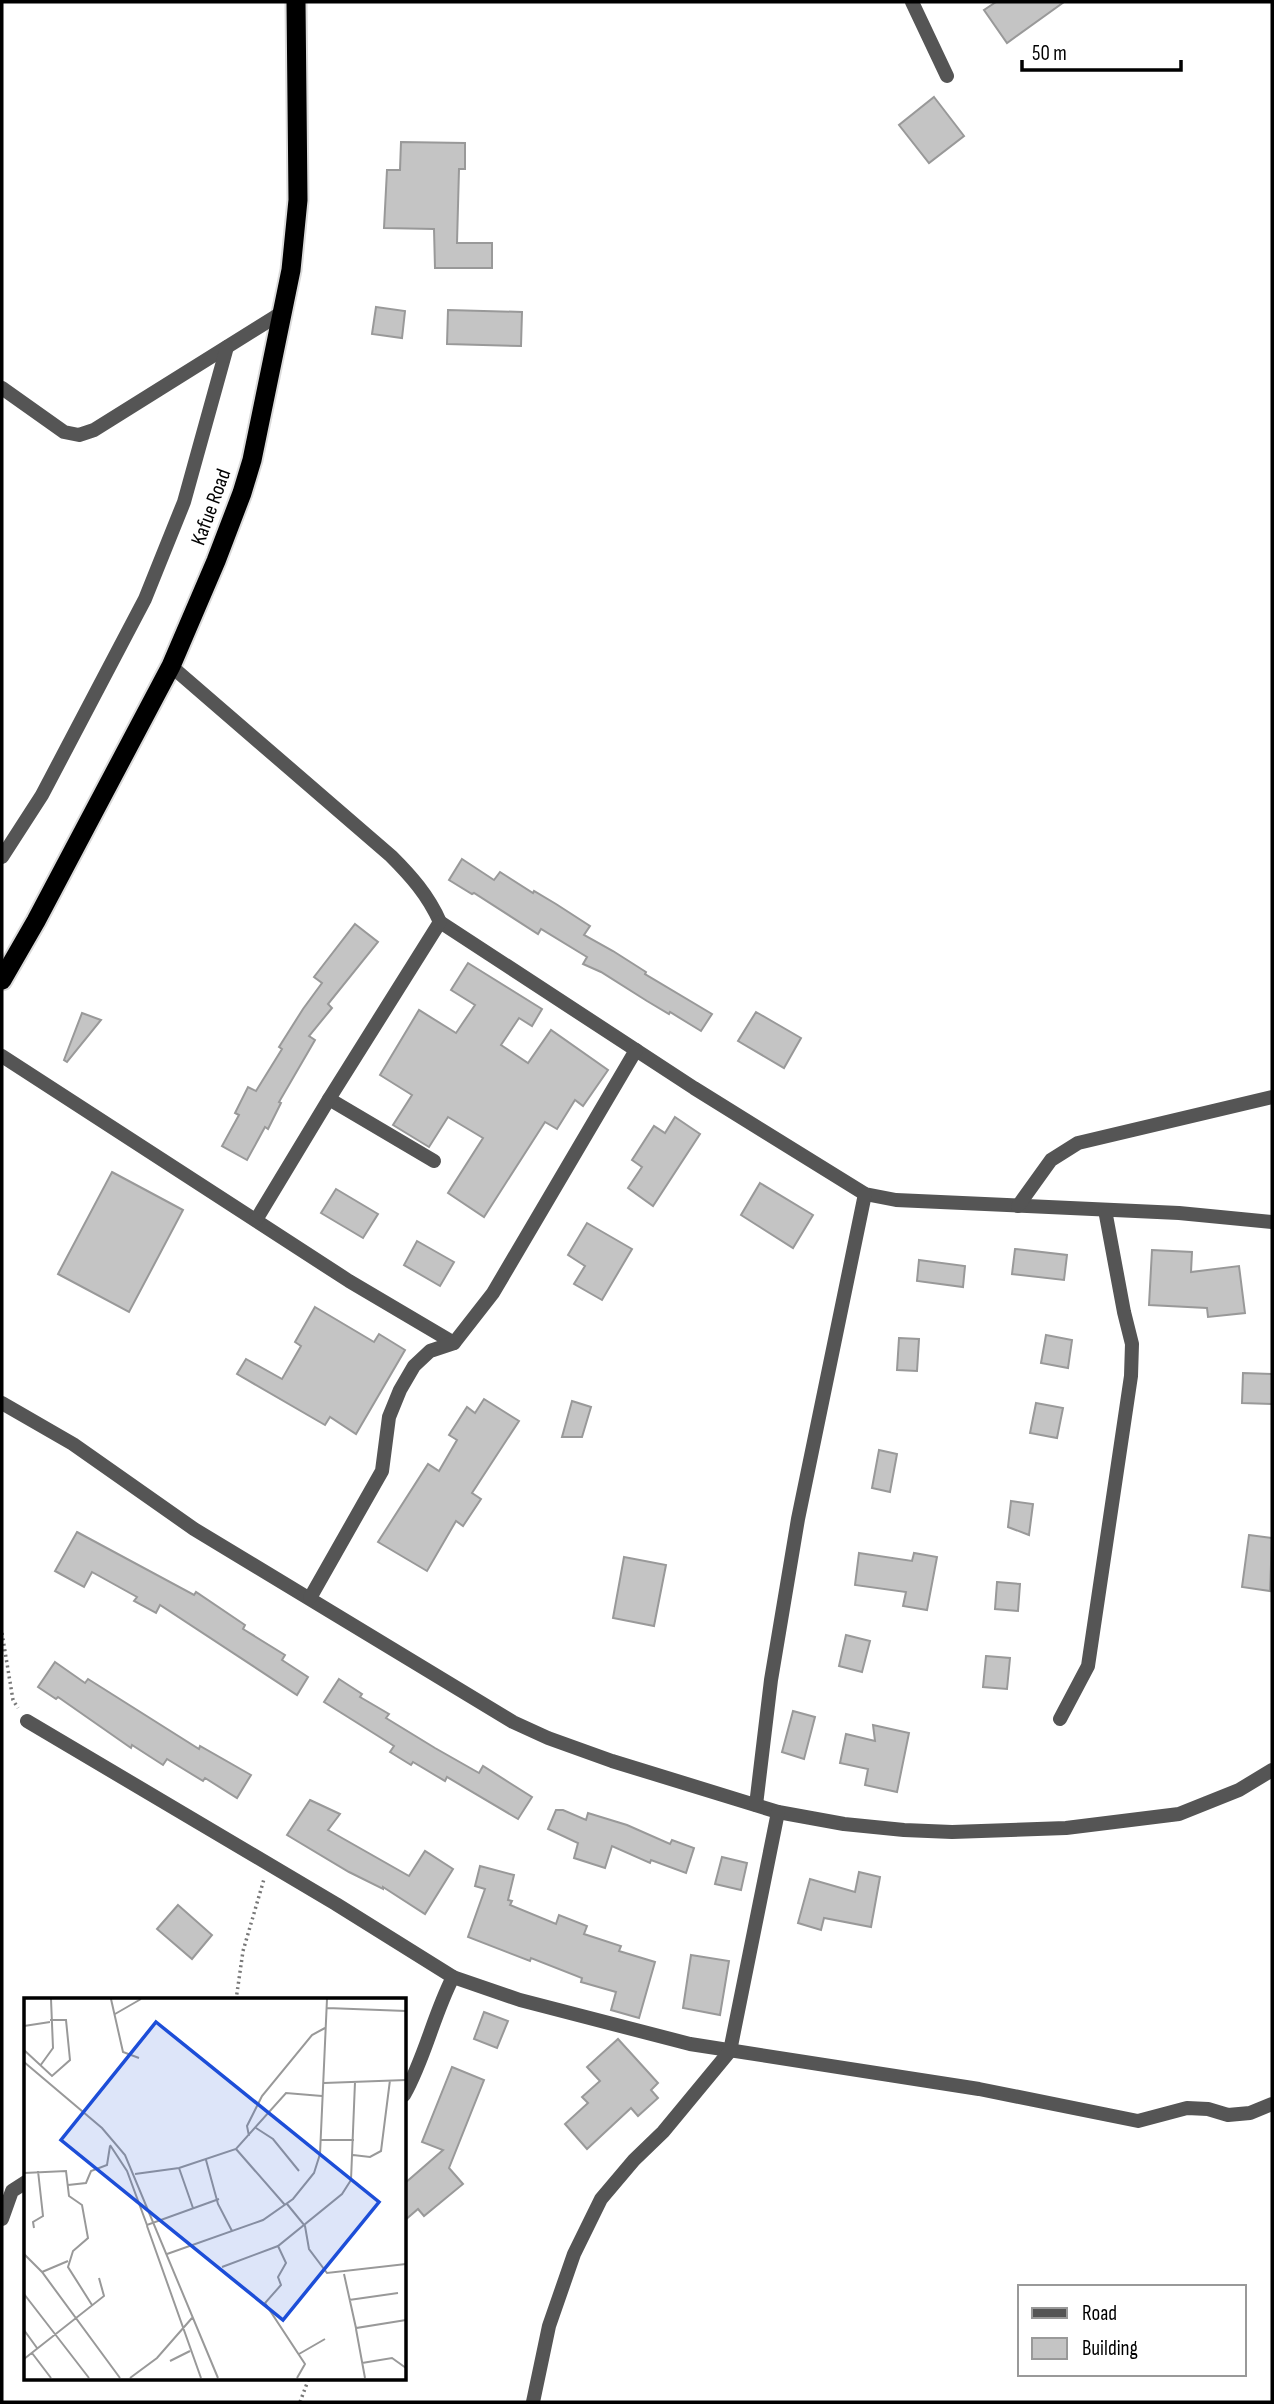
<svg xmlns="http://www.w3.org/2000/svg" width="1274" height="2404" font-family="'Sofia Sans Condensed',sans-serif">
  <style>
    .building { fill: #c4c4c4; stroke: #999; stroke-width: 2 }
    .lines { fill: none; stroke-linecap: round; stroke-linejoin: round }
    .trunk-casing { stroke: #dbdbdb; stroke-width: 23 }
    .path { stroke: #777; stroke-width: 3.5; stroke-dasharray: 2 3.5; stroke-linecap: butt }
    .minor { stroke: #555; stroke-width: 14 }
    .trunk { stroke: #000; stroke-width: 19 }
    .labels { text-anchor: middle; dominant-baseline: central; stroke-width: 6; stroke-linejoin: round; paint-order: stroke }
    .street-label { font-size: 21px; fill: #000; stroke: #fff }
    .inset-road { fill: none; stroke: #999; stroke-width: 2 }
    .view { fill: #1d4ed8; fill-opacity: 0.15; stroke: #1d4ed8; stroke-width: 3.5 }
    .inset-edge { fill: none; stroke: #000; stroke-width: 3.5 }
  </style>
  <rect width="100%" height="100%" fill="#fff"/>
  <g class="building">
    <path d="M996 2H1064L1007 43 984 10Z"/>
    <path d="M934 97 964 136 929 163 899 125Z"/>
    <path d="M401 142 465 143V169H459L457 243H492V268H435L434 229 384 228 387 170H400Z"/>
    <path d="M376 307 405 311 402 338 372 334Z"/>
    <path d="M448 310 522 312 521 346 447 344Z"/>
    <path d="M462 859 494 880 500 872 533 893 534 891 556 904 590 926 584 935 613 951 646 972 645 974 712 1014 701 1031 670 1012 669 1014 647 1001 601 972 583 964 587 957 541 929 538 934 474 893 472 894 449 880Z"/>
    <path d="M355 924 378 942 328 1004 332 1008 309 1036 315 1040 279 1102 281 1103 268 1129 265 1127 247 1160 222 1146 239 1115 235 1113 248 1087 256 1091 282 1049 279 1047 303 1009 322 983 314 977Z"/>
    <path d="M468 963 542 1009 532 1026 519 1018 501 1045 528 1063 551 1030 608 1070 583 1106 575 1100 557 1129 545 1122 484 1217 448 1193 483 1138 448 1117 429 1147 393 1125 412 1095 380 1075 419 1010 456 1033 475 1005 451 990Z"/>
    <path d="M756 1012 801 1038 784 1068 738 1041Z"/>
    <path d="M82 1013 101 1020 67 1062 64 1060Z"/>
    <path d="M675 1117 700 1134 653 1206 628 1188 642 1167 632 1160 654 1126 665 1133Z"/>
    <path d="M112 1172 183 1210 129 1312 58 1274Z"/>
    <path d="M760 1183 813 1215 793 1248 741 1215Z"/>
    <path d="M336 1189 378 1214 363 1238 321 1213Z"/>
    <path d="M587 1223 632 1249 602 1300 574 1284 585 1266 568 1255Z"/>
    <path d="M417 1241 454 1262 440 1286 404 1265Z"/>
    <path d="M1015 1249 1067 1255 1064 1280 1012 1274Z"/>
    <path d="M1152 1250 1192 1252 1191 1272 1239 1266 1245 1313 1208 1317 1207 1308 1149 1305Z"/>
    <path d="M919 1260 965 1266 963 1287 917 1281Z"/>
    <path d="M315 1307 374 1342 379 1334 405 1350 356 1434 330 1417 325 1425 237 1374 246 1359 282 1379 301 1346 295 1342Z"/>
    <path d="M1046 1335 1072 1340 1068 1368 1041 1363Z"/>
    <path d="M899 1338 919 1339 917 1371 897 1370Z"/>
    <path d="M1243 1373 1272 1374V1404L1242 1403Z"/>
    <path d="M484 1399 519 1421 472 1493 481 1499 463 1526 456 1521 427 1571 378 1542 428 1464 439 1471 457 1440 449 1435 467 1407 475 1413Z"/>
    <path d="M572 1401 591 1407 582 1437H562Z"/>
    <path d="M1036 1403 1063 1408 1057 1438 1030 1433Z"/>
    <path d="M879 1450 897 1454 890 1492 872 1488Z"/>
    <path d="M1011 1501 1033 1504 1029 1535 1008 1527Z"/>
    <path d="M77 1532 194 1595 196 1592 245 1625 243 1629 285 1655 282 1660 308 1677 297 1695 160 1605 156 1613 134 1601 137 1597 92 1572 84 1587 55 1571Z"/>
    <path d="M1249 1535 1272 1538 1270 1591 1242 1587Z"/>
    <path d="M859 1553 912 1561 914 1553 937 1557 927 1610 903 1606 906 1592 855 1585Z"/>
    <path d="M624 1557 666 1565 654 1626 613 1618Z"/>
    <path d="M997 1582 1020 1584 1018 1611 995 1609Z"/>
    <path d="M846 1635 870 1641 862 1672 839 1666Z"/>
    <path d="M986 1656 1010 1658 1007 1689 983 1687Z"/>
    <path d="M55 1662 85 1683 88 1679 199 1749 200 1746 251 1775 237 1798 205 1778 203 1781 167 1759 163 1765 132 1745 131 1748 58 1697 56 1699 38 1687Z"/>
    <path d="M339 1679 362 1694 360 1697 389 1714 386 1718 435 1748 479 1773 483 1766 532 1797 518 1819 447 1777 445 1781 413 1762 411 1765 390 1752 394 1746 324 1702Z"/>
    <path d="M793 1711 815 1717 804 1759 782 1752Z"/>
    <path d="M873 1725 909 1733 897 1792 865 1785 868 1769 840 1763 846 1734 875 1741Z"/>
    <path d="M310 1800 340 1814 328 1830 409 1876 425 1851 453 1869 425 1914 383 1887V1889L349 1872 287 1835Z"/>
    <path d="M556 1810H563L586 1820 588 1813 627 1825 670 1844 672 1840 694 1848 686 1873 651 1860 650 1863 612 1846 605 1868 574 1858 578 1843 548 1829Z"/>
    <path d="M722 1857 747 1863 741 1890 715 1884Z"/>
    <path d="M480 1866 514 1875 508 1900 512 1901 510 1905 556 1924 559 1915 587 1926 584 1934 621 1946 619 1951 655 1962 639 2018 611 2010 616 1992 581 1982 582 1978 531 1958 530 1961 468 1937 485 1889 475 1886Z"/>
    <path d="M859 1872 880 1877 871 1927 824 1918 821 1930 798 1923 810 1879 855 1892Z"/>
    <path d="M178 1905 212 1935 192 1959 157 1929Z"/>
    <path d="M691 1955 729 1961 720 2015 683 2008Z"/>
    <path d="M484 2012 508 2021 497 2048 474 2039Z"/>
    <path d="M618 2039 658 2083 651 2090 658 2098 638 2116 631 2108 587 2149 565 2124 588 2103 582 2097 600 2081 587 2067Z"/>
    <path d="M452 2067 484 2080 449 2168 463 2184 424 2216 418 2209 404 2221V2184L443 2150 422 2142Z"/>
  </g>
  <g class="lines">
    <defs>
      <path id="trunk" d="M2 980 36 921 171 666 216 561 242 493 252 460 291 270 298 200 296 2"/>
    </defs>
    <use href="#trunk" class="trunk-casing"/>
    <g class="path">
      <path d="M2 1633 13 1700 18 1708"/>
      <path d="M236 2000 243 1951 264 1879"/>
      <path d="M300 2402 309 2378"/>
    </g>
    <g class="minor">
      <path d="M912 2 947 76"/>
      <path d="M2 388 64 432 79 435 94 430 283 312"/>
      <path d="M171 666 391 856C411 876 428 895 440 922L694 1088 865 1194 896 1200 1179 1213 1272 1222"/>
      <path d="M2 857 42 795 145 599 184 502 227 347"/>
      <path d="M2 1056 349 1281 454 1343"/>
      <path d="M329 1099 434 1161"/>
      <path d="M1018 1206 1051 1160 1078 1143 1272 1097"/>
      <path d="M256 1220 329 1099 440 922"/>
      <path d="M2 1403 73 1444 194 1529 513 1722 548 1738 612 1761 778 1812 844 1824 904 1830 952 1832 1066 1828 1179 1814 1239 1790 1272 1770"/>
      <path d="M310 1598 382 1471 389 1417 400 1390 414 1366 430 1351 454 1343 493 1293 636 1050"/>
      <path d="M1060 1719 1088 1666 1131 1376 1132 1344 1124 1312 1105 1210"/>
      <path d="M27 1721 336 1904 453 1977 520 2000 690 2044 979 2089 1138 2121 1187 2108 1208 2109 1228 2115 1250 2113 1272 2104"/>
      <path d="M756 1805 771 1680 798 1519 865 1194"/>
      <path d="M404 2095C425 2058 433 2016 453 1977"/>
      <path d="M2 2219 12 2191 26 2182"/>
      <path d="M533 2402 549 2326 574 2254 601 2199 634 2160 663 2132 730 2051 778 1812"/>
    </g>
    <use href="#trunk" class="trunk"/>
  </g>
  <g class="labels">
    <g class="street-label">
      <text transform="translate(211 507) rotate(-70)">Kafue Road</text>
    </g>
  </g>
  <g transform="translate(24 1998)">
    <rect width="382" height="382" fill="#fff"/>
    <path class="inset-road" d="M87 1 99 54 115 60M303 10 382 13M91 16 117 1M0 28 26 24M0 52 28 78 46 62 42 22H26M0 64 78 130 101 157 194 380M16 68 29 50 27 1M300 85 382 82M232 130 249 141 275 173M225 138 223 128 238 98 288 37 301 30M297 142H330M86 147 103 173 123 227 195 201M212 151 261 207M329 157 346 159 357 153 366 82M182 162 194 206 208 233M155 170 169 210M0 175 42 173 45 198 58 207 64 240 49 253 44 269 68 307M111 176 155 170 212 151 262 95 298 98M44 187 62 185 67 173 83 167 86 148M263 206 281 228 285 251 303 275 382 266M123 228 177 380M10 230 9 224 19 218 14 173M254 248 262 265 254 279 257 287 241 305 281 366 273 380M0 256 18 274 96 380M143 256 239 222 269 201 290 175 296 156 303 1M198 269 254 248 318 196 327 182 331 84M18 274 44 263M320 276 332 330 382 322M0 296 65 380M325 302 374 295M332 331 341 380M0 332 13 350M8 355 27 380M275 356 301 341M0 361 80 298 75 280M146 363 166 353M338 365 368 360 382 370M106 380 133 360 168 320"/>
    <path class="view" d="M132 24 355 204 259 322 37 142Z"/>
    <rect width="382" height="382" class="inset-edge"/>
  </g>
  <rect width="1274" height="2404" fill="none" stroke="#000000" stroke-width="7"/>
  <rect x="1018" y="2285" width="228" height="91" fill="#ffffff" stroke="#999999" stroke-width="2"/>
  <rect x="1032" y="2308" width="35" height="10" fill="#555555" stroke="#999999" stroke-width="2"/>
  <text x="1082" y="2320" font-size="21" fill="#000000">Road</text>
  <rect x="1032" y="2338" width="35" height="21" fill="#c4c4c4" stroke="#999999" stroke-width="2"/>
  <text x="1082" y="2355" font-size="21" fill="#000000">Building</text>
  <path d="M1022 60v10h159v-10" fill="none" stroke="#000000" stroke-width="3.5"/>
  <text x="1032" y="60" font-size="21" fill="#000000" stroke="#ffffff" stroke-width="5" paint-order="stroke">50 m</text>
</svg>
